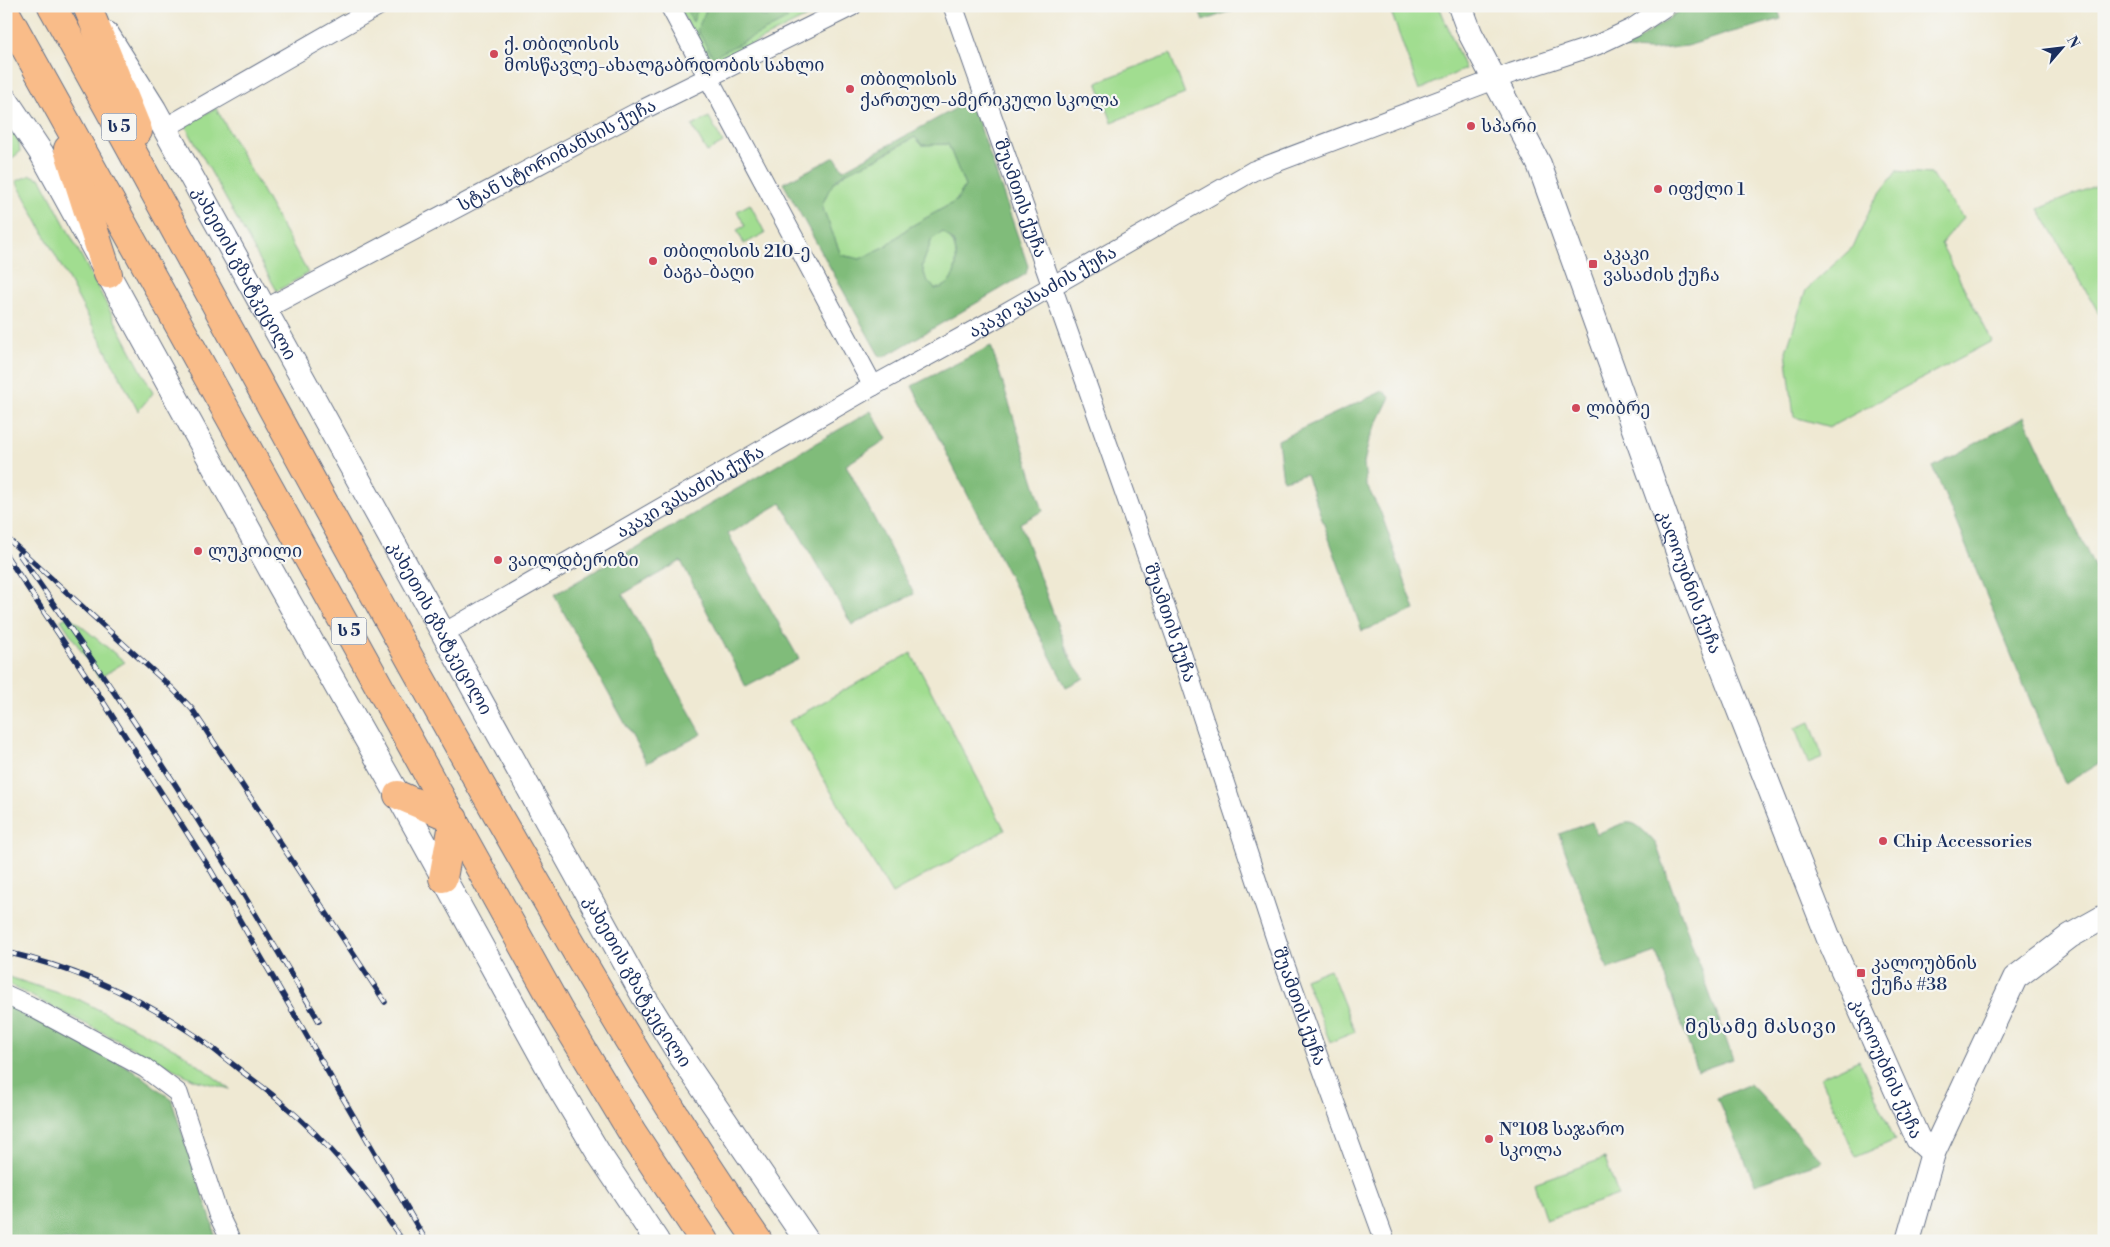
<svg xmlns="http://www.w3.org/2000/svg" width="2110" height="1247" font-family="'Libre Bodoni','Noto Serif Georgian',serif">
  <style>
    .green { fill: #a1dd90; stroke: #5e8677 }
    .forest { fill: #80bc7a; stroke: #4e766c; fill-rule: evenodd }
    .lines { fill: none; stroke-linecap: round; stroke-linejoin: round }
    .minor-casing { stroke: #657087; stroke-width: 21 }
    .tertiary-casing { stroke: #657087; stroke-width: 26 }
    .trunk-casing { stroke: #657087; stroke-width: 30 }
    .minor { stroke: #fff; stroke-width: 19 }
    .tertiary { stroke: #fff; stroke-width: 24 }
    .trunk { stroke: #f9bc89; stroke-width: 28 }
    .rail-casing { stroke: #1b2f5e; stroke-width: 5.5 }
    .rail { stroke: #f6f6f2; stroke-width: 4; stroke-dasharray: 11; stroke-linecap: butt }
    .poi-dot { fill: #d1495b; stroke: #f6f6f2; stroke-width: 2 }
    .labels { text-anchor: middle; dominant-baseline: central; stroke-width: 4.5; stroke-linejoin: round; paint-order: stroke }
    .shield { fill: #f6f6f2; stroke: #5d6b8a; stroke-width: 1 }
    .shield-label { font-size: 16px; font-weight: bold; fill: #1b2f5e }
    .poi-label { font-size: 18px; fill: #1b2f5e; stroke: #f6f6f2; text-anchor: start }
    .street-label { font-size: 18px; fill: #1b2f5e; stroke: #f6f6f2 }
    .quarter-label { font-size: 20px; letter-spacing: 1px; fill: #1b2f5e; stroke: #f6f6f2 }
  </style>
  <rect width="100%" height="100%" fill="#f6f6f2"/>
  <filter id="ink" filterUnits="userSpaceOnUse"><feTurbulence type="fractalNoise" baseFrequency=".02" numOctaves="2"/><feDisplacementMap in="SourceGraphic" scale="10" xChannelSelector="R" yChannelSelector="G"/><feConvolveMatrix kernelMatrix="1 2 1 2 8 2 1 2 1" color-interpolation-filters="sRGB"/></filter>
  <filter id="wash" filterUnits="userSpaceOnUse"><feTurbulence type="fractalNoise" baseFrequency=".0096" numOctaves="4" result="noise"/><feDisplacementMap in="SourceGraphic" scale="20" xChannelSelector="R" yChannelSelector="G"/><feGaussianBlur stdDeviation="1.12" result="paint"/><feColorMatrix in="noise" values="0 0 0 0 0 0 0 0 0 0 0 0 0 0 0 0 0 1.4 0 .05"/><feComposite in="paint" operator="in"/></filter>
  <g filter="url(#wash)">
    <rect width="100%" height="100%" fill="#efe9d3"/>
    <g class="green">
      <path d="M678 6H828L715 63 709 62Z"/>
      <path d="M1389 6H1439L1465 69 1419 90Z"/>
      <path d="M1170 54 1185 94 1112 122 1097 82Z"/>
      <path d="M216 108 308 273 277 291 185 125Z"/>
      <path d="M709 117 723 143 707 152 692 126Z"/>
      <path d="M6 118 19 141 20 152 6 163Z"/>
      <path d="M915 137 922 145 948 144 965 186 956 201 908 228 886 246 860 259 841 255 822 206 830 186 850 169 875 160Z"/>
      <path d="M1897 171 1931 174 1963 218 1941 244 1992 341 1830 427 1794 417 1786 351 1806 290 1854 246 1873 202Z"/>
      <path d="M31 175 41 179 153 393 138 411 16 181Z"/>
      <path d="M2104 182V322L2039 209Z"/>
      <path d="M750 204 765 233 744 244 737 230 745 226 737 211Z"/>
      <path d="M943 232C945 234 949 237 951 240 959 251 958 276 946 285 944 287 938 288 935 289L926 279 922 266 932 239Z"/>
      <path d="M69 616 125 662 99 678 61 620Z"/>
      <path d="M911 653 1005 830 892 894 789 721Z"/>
      <path d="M1810 722 1823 757 1808 763 1795 728Z"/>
      <path d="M1330 969 1355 1032 1330 1042 1305 979Z"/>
      <path d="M6 976 80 1000 181 1052 230 1089 195 1080 6 983Z"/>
      <path d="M1859 1060 1895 1140 1856 1157 1821 1077Z"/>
      <path d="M1605 1158 1618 1195 1546 1220 1534 1183Z"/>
    </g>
    <g class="forest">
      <path d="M684 6H699L693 22Z"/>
      <path d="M712 6H763L760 16 768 17 769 6H771L788 19 713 57 697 30 707 8Z"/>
      <path d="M786 6H816L796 16Z"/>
      <path d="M1197 6H1244L1203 21Z"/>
      <path d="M1683 6H1777L1781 19 1729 33 1687 46 1651 50 1625 49 1678 12Z"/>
      <path d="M971 100 1028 266 1026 274 884 357 879 355 783 183 835 157 843 170ZM915 137 922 145 948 144 965 186 956 201 908 228 886 246 860 259 841 255 822 206C834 173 845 173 874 160 888 153 901 144 915 137ZM943 232C945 235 950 237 952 240 959 252 958 276 946 285 944 287 938 288 935 289L926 279 922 266 932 239Z"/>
      <path d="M991 346 1043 511 1020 523 1070 659 1084 678 1066 687 912 386Z"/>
      <path d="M1383 391 1390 397 1369 440 1364 463 1366 484 1381 513 1415 610 1362 631 1306 474 1283 480 1278 440Z"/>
      <path d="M871 411 887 439 846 465 914 594 852 625 781 503 728 534 799 659 746 687 681 561 623 594 702 734 647 763 554 595Z"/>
      <path d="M2024 417 2104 587V760L2065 784 1933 467Z"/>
      <path d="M1592 822 1596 834C1632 821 1629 814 1656 844L1733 1059 1698 1071 1656 952 1608 969 1559 834Z"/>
      <path d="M6 1004 133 1070 171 1099 213 1225 215 1241H6Z"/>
      <path d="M1750 1084 1823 1161 1755 1184 1717 1098Z"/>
    </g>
  </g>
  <g filter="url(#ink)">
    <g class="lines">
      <defs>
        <g id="minor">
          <path d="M670 6 873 386"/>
          <path id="s1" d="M953 6 1180 649 1284 963 1385 1241"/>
          <path d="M165 128 378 6"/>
          <path id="s2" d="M265 309 636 113 852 6"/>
          <path id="s3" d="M444 633 873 386 993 320 1253 171 1512 73 1597 45 1633 28 1666 6"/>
          <path d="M6 995 30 1006 145 1068 178 1093 218 1214 231 1241"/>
        </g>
        <g id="tertiary">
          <path id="s4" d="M1460 6 1470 33 1539 164 1691 588 1829 939 1918 1139 1933 1153"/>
          <path id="s5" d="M107 34 154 109 644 997 676 1049 807 1241"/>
          <path d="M6 100 42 154 277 581 398 795 557 1084 599 1154 657 1241"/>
          <path d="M1908 1241 1933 1153 2015 978 2070 936 2104 917"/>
        </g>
        <g id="trunk">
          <path d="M52 6C204 279 349 555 504 826 585 968 665 1107 758 1241"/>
          <path d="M87 6 138 131"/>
          <path d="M6 13 559 1011 632 1132 704 1241"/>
          <path d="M68 149 108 274"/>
          <path d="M398 795 454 819 443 878"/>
        </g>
      </defs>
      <use href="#minor" class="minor-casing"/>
      <use href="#tertiary" class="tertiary-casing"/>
      <use href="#trunk" class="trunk-casing"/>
      <use href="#minor" class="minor"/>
      <use href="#tertiary" class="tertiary"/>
      <use href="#trunk" class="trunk"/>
      <defs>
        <g id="rail">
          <path d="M7 538 172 688 192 709 385 1002"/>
          <path d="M19 554C68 625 117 695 164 767 218 850 269 936 319 1021"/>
          <path d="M6 555 97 692 210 869 426 1241"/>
          <path d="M6 952C71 967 135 995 190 1032 206 1042 220 1055 235 1066 251 1079 268 1090 283 1104 329 1143 369 1191 403 1241"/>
        </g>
      </defs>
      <use href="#rail" class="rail-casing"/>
      <use href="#rail" class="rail"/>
    </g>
  </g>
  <g class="poi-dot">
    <circle cx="494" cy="54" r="5"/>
    <circle cx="850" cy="89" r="5"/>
    <circle cx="1471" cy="126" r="5"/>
    <circle cx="1658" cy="189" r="5"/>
    <circle cx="653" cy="261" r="5"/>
    <rect x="1588" y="259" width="10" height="10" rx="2.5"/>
    <circle cx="1576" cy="408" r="5"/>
    <circle cx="198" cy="551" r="5"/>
    <circle cx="498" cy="560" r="5"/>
    <circle cx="1883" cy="841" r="5"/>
    <rect x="1856" y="968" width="10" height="10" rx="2.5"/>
    <circle cx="1489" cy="1139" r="5"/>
  </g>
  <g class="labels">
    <g class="shield">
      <rect x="101.5" y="113.5" width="35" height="27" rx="4"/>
      <rect x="331.5" y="617.5" width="35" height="27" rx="4"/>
    </g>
    <g class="shield-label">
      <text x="119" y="127">ს 5</text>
      <text x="349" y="631">ს 5</text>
    </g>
    <g class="poi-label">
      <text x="504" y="44">ქ. თბილისის<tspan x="504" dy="21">მოსწავლე-ახალგაბრდობის სახლი</tspan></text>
      <text x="860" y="79">თბილისის<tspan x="860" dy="21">ქართულ-ამერიკული სკოლა</tspan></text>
      <text x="1481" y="126">სპარი</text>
      <text x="1668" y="189">იფქლი 1</text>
      <text x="663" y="251">თბილისის 210-ე<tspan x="663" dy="21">ბაგა-ბაღი</tspan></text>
      <text x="1603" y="254">აკაკი<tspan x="1603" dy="21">ვასაძის ქუჩა</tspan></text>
      <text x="1586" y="408">ლიბრე</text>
      <text x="208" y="551">ლუკოილი</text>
      <text x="508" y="560">ვაილდბერიზი</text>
      <text x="1893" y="841">Chip Accessories</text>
      <text x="1871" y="963">კალოუბნის<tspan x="1871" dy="21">ქუჩა #38</tspan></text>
      <text x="1499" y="1129">№108 საჯარო<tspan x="1499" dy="21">სკოლა</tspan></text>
    </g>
    <g class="street-label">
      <text stroke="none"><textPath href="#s2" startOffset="330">სტან სტორიმანსის ქუჩა</textPath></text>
      <text stroke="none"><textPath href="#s1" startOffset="204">შუამთის ქუჩა</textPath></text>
      <text stroke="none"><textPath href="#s5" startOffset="276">კახეთის გზატკეცილი</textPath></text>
      <text stroke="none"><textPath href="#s3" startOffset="689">აკაკი ვასაძის ქუჩა</textPath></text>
      <text stroke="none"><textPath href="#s3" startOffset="284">აკაკი ვასაძის ქუჩა</textPath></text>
      <text stroke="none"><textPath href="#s4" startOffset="621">კალოუბნის ქუჩა</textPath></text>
      <text stroke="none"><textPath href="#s1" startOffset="654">შუამთის ქუჩა</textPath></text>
      <text stroke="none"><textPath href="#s5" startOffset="681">კახეთის გზატკეცილი</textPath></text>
      <text stroke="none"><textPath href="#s5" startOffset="1086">კახეთის გზატკეცილი</textPath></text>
      <text stroke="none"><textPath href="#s1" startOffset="1059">შუამთის ქუჩა</textPath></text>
      <text stroke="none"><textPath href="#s4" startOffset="1146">კალოუბნის ქუჩა</textPath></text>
    </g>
    <g class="quarter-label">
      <text x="1761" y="1027">მესამე მასივი</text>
    </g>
  </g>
  <rect width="2110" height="1247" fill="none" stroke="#f6f6f2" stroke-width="25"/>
  <g transform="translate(2062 48) rotate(62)" stroke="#f6f6f2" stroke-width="4" paint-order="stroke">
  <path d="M0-4L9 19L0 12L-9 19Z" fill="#1b2f5e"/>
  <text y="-8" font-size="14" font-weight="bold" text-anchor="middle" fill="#1b2f5e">N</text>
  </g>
</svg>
